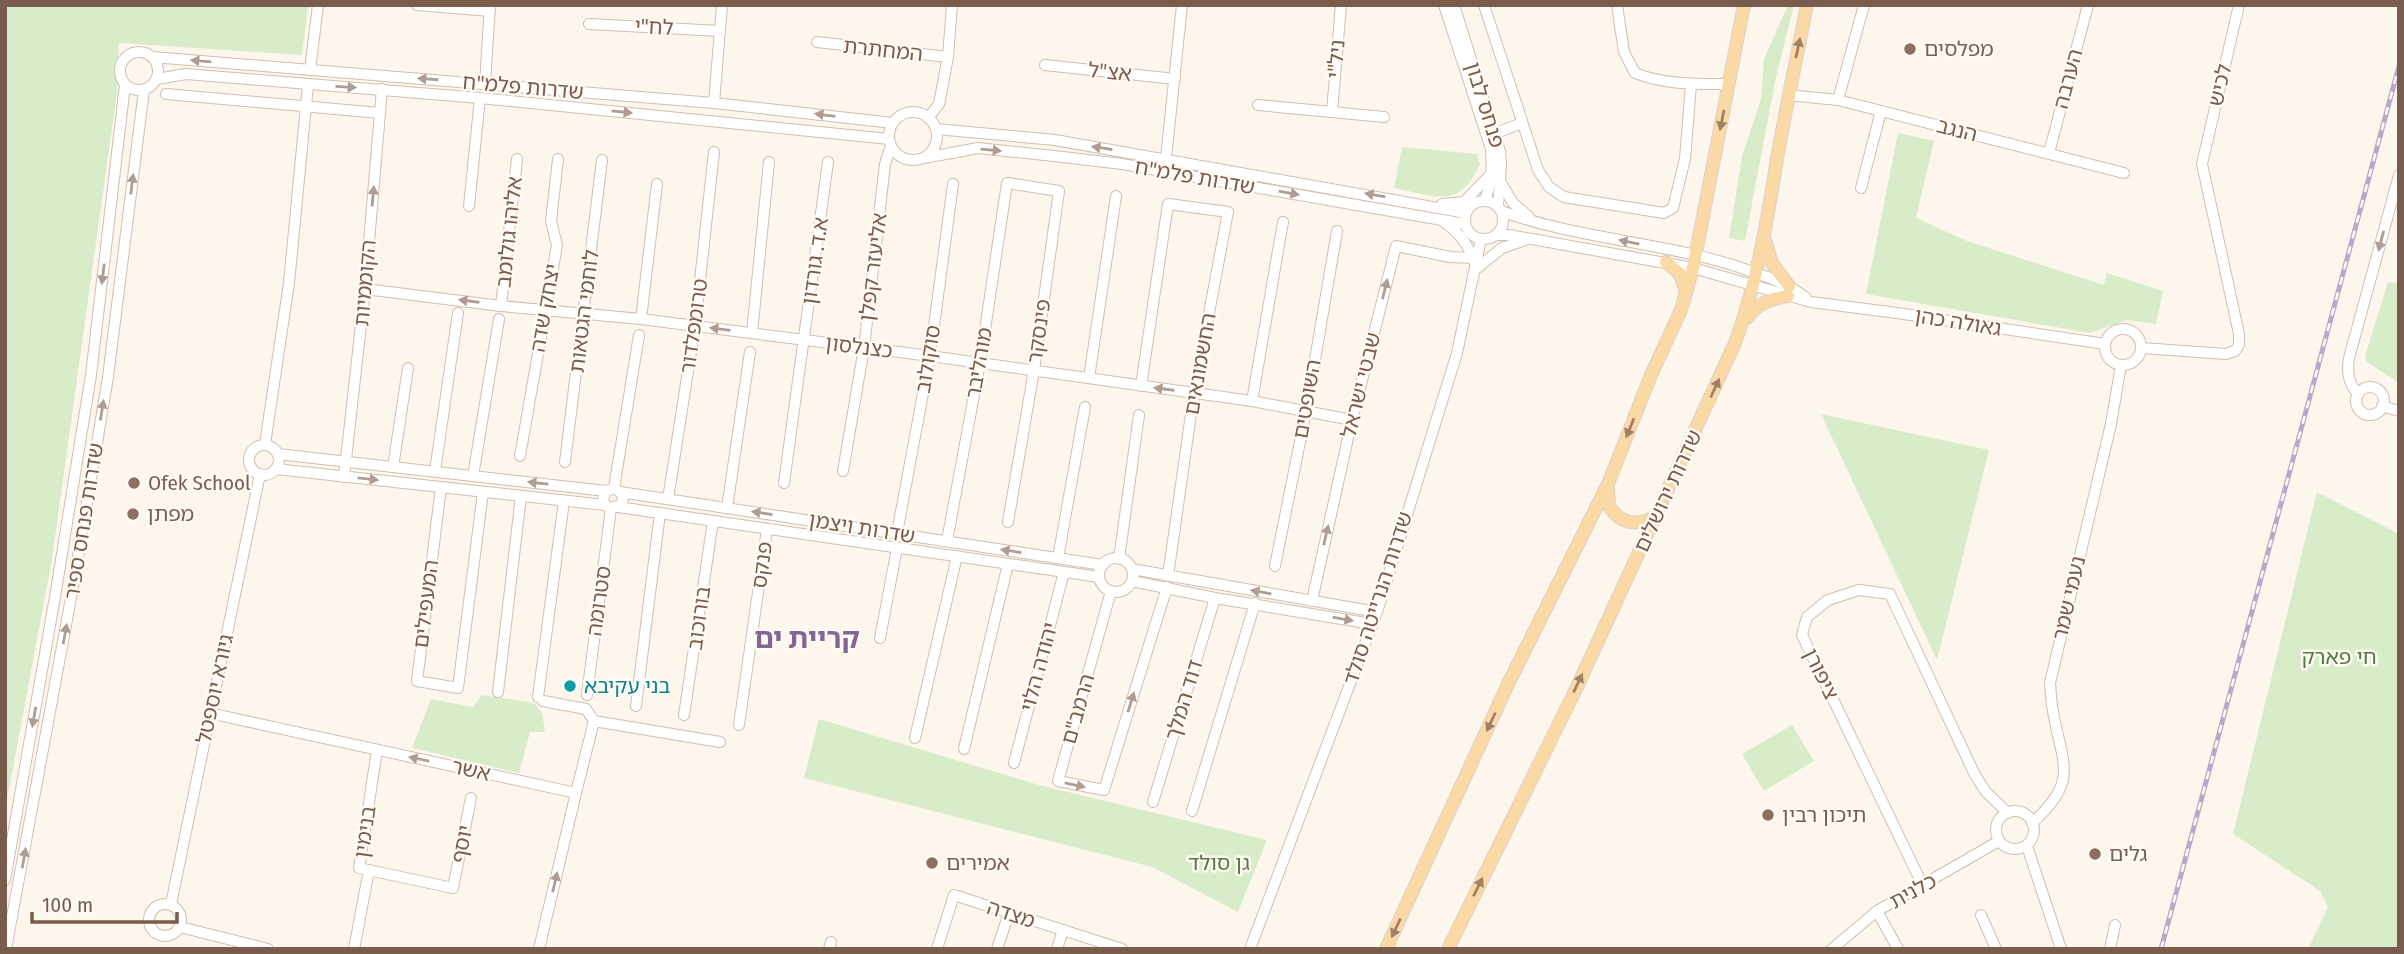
<svg xmlns="http://www.w3.org/2000/svg" width="2404" height="954" font-family="'Fira Sans Condensed','Noto Sans Hebrew',sans-serif">
  <style>
    .green { fill: #d8ecc9 }
    .lines { fill: none; stroke-linecap: round; stroke-linejoin: round }
    .minor-casing { stroke: #d1beb0; stroke-width: 12 }
    .major-casing { stroke: #dad1cd; stroke-width: 14 }
    .minor { stroke: #fff; stroke-width: 10 }
    .major { stroke: #fbd9a5; stroke-width: 12 }
    .rail-casing { stroke: #b9a8c9; stroke-width: 5 }
    .rail { stroke: #fffaf3; stroke-width: 2.5; stroke-dasharray: 8; stroke-linecap: butt }
    .oneway { fill: #a18267 }
    .oneway2 { fill: #af9d94 }
    .education-dot { fill: #8d6e63; stroke: #fffaf3; stroke-width: 2.5 }
    .culture-dot { fill: #0f9aa8; stroke: #fffaf3; stroke-width: 2.5 }
    .labels { text-anchor: middle; dominant-baseline: central; stroke-width: 5; stroke-linejoin: round; paint-order: stroke }
    .street-label { font-size: 21px; fill: #7a5c4d; stroke: #fffaf3 }
    .education-label { font-size: 21px; fill: #785e54; stroke: #fffaf3; text-anchor: start }
    .park-label { font-size: 21px; fill: #537a41; stroke: #fffaf3 }
    .culture-label { font-size: 21px; fill: #0d838f; stroke: #fffaf3; text-anchor: start }
    .district-label { font-size: 28px; font-weight: bold; fill: #846695; stroke: #fffaf3 }
  </style>
  <rect width="100%" height="100%" fill="#fdf6ec"/>
  <g class="green">
    <path d="M5 5H308L302 55 119 43 117 92 52 559 5 811Z"/>
    <path d="M1788 5H1794L1776 77 1745 241 1729 238 1742 156 1761 99 1764 59Z"/>
    <path d="M1898 133 1934 141 1916 218 1967 241 2104 285 2107 273 2163 291 2156 324 2127 320 2090 333 1866 294Z"/>
    <path d="M1402 147 1477 154 1480 164C1460 210 1435 196 1394 188Z"/>
    <path d="M2388 282 2399 284V383L2367 362 2365 356Z"/>
    <path d="M1821 414 1989 450 1937 660Z"/>
    <path d="M2317 492 2399 534V949H2308L2328 907 2320 891 2233 834Z"/>
    <path d="M482 695 534 703 542 713 545 732H530L519 773 412 748 431 699 473 707Z"/>
    <path d="M819 719 1039 785 1267 840 1238 912 1152 867 804 778Z"/>
    <path d="M1792 725 1814 761 1764 791 1742 754Z"/>
  </g>
  <g class="lines">
    <defs>
      <g id="minor">
        <path d="M417 5 490 11"/>
        <path d="M1444 5 1491 149C1492 169 1493 183 1484 201"/>
        <path d="M1454 5 1500 151 1501 165 1498 206"/>
        <path d="M1484 5 1538 170 1549 187 1564 197 1664 213 1673 208 1685 159 1691 84"/>
        <path d="M1617 5 1624 52 1635 73C1664 85 1698 84 1729 84"/>
        <path d="M589 24 720 31"/>
        <path d="M817 42 948 57"/>
        <circle cx="139" cy="71" r="19"/>
        <path d="M152 57 714 103 893 123"/>
        <path d="M1045 65 1175 79"/>
        <path d="M310 70 318 5"/>
        <path d="M157 79 186 74 480 98 889 139"/>
        <path d="M485 84 490 5"/>
        <path d="M166 94 380 113"/>
        <path d="M1788 95 1838 100 2124 173"/>
        <path d="M1838 100 1864 5"/>
        <path d="M714 103 722 5"/>
        <path d="M1258 105 1384 117"/>
        <path d="M1332 112 1341 5"/>
        <circle cx="913" cy="136" r="24"/>
        <path d="M928 118 939 104 948 57 952 5"/>
        <path d="M936 129 1055 140 1466 213"/>
        <path d="M1496 133 1522 123"/>
        <path d="M2049 153 2088 5"/>
        <path d="M924 158 978 148 1063 157 1122 164 1465 224"/>
        <path d="M1166 158 1182 5"/>
        <path d="M1500 181 1513 203 1529 217"/>
        <path d="M1861 188 1881 111"/>
        <circle cx="1484" cy="220" r="19"/>
        <path d="M1442 204 1464 202 1493 172"/>
        <path d="M469 206 480 98"/>
        <path d="M1501 211C1583 241 1672 242 1753 272 1772 278 1790 285 1806 298"/>
        <path d="M1445 223C1462 234 1470 249 1477 268L1502 248 1525 240"/>
        <path d="M1496 235H1509L1693 268 1811 302 1897 313 2105 344"/>
        <path d="M365 289 501 306 641 319 930 356 1252 401 1352 420"/>
        <path d="M501 306 517 159"/>
        <path d="M641 319 657 184"/>
        <circle cx="2123" cy="347" r="18"/>
        <path d="M752 333 769 162"/>
        <path d="M2142 348 2226 354 2235 351 2239 345V334L2202 164 2239 5"/>
        <path d="M1089 378 1116 196"/>
        <path d="M1141 386 1168 204 1228 212 1194 393 1168 576"/>
        <circle cx="2370" cy="401" r="14"/>
        <path d="M2358 394C2348 383 2347 372 2349 358L2399 175"/>
        <path d="M1252 401 1283 222"/>
        <path d="M2382 406 2399 411"/>
        <path d="M265 444 289 283 308 85"/>
        <circle cx="264" cy="460" r="15"/>
        <path d="M278 454 606 491 614 488 622 494 623 500 620 505 611 508 605 505 603 499 606 491"/>
        <path d="M520 456 557 245 551 221 558 159"/>
        <path d="M565 462 602 160"/>
        <path d="M393 467 408 368"/>
        <path d="M276 469 605 505"/>
        <path d="M435 471 458 313"/>
        <path d="M843 471 864 348 885 164 891 146"/>
        <path d="M473 476 499 319"/>
        <path d="M344 477 365 289 382 89"/>
        <path d="M784 483 828 162"/>
        <path d="M441 487 417 681 458 688 483 492"/>
        <path d="M614 488 639 335"/>
        <path d="M620 492 1103 565"/>
        <path d="M668 499 695 326 714 152"/>
        <path d="M618 507 1099 577"/>
        <path d="M727 508 750 352"/>
        <path d="M897 533 930 356 953 184"/>
        <path d="M947 541 980 363 1007 183 1059 191 1034 370 1008 522"/>
        <path d="M1058 558 1085 407"/>
        <circle cx="1116" cy="575" r="17"/>
        <path d="M1119 559 1139 415"/>
        <path d="M1275 566 1306 412 1337 231"/>
        <path d="M1132 569 1377 612"/>
        <path d="M1132 581 1215 598 1372 624"/>
        <path d="M1111 591 1058 781 1104 790 1167 587"/>
        <path d="M1312 601 1352 420 1396 246 1450 257 1473 258"/>
        <path d="M880 638 897 548"/>
        <path d="M498 692 521 496"/>
        <path d="M587 695 611 508"/>
        <path d="M538 697 564 501"/>
        <path d="M543 701 586 709 594 721"/>
        <path d="M636 706 660 513"/>
        <path d="M209 713 576 793 539 949"/>
        <path d="M684 715 713 521"/>
        <path d="M739 725 767 529"/>
        <path d="M915 738 957 556"/>
        <path d="M964 749 1008 564"/>
        <path d="M377 750 359 868 453 888 471 798"/>
        <path d="M1014 763 1064 572"/>
        <path d="M576 793 594 721 720 742"/>
        <path d="M1153 802 1215 598"/>
        <path d="M1192 811 1255 603"/>
        <circle cx="2015" cy="830" r="19"/>
        <path d="M2032 823C2080 780 2062 765 2053 711 2051 702 2051 693 2050 683L2111 424 2121 365"/>
        <path d="M2027 846 2061 949"/>
        <path d="M5 880 55 597 91 375 125 85"/>
        <path d="M1923 886 1802 635 1807 617 1828 600 1859 590 1890 594 1975 775 1986 792 2008 813"/>
        <circle cx="165" cy="920" r="16"/>
        <path d="M171 904 260 474"/>
        <path d="M1877 911 1898 949"/>
        <path d="M1981 915 1996 949"/>
        <path d="M180 927 268 949"/>
        <path d="M6 949 71 598 108 377 144 90"/>
        <path d="M354 949 369 870"/>
        <path d="M829 949 831 942"/>
        <path d="M937 949 954 895 1122 949"/>
        <path d="M997 949 1009 913"/>
        <path d="M1057 949 1063 930"/>
        <path d="M1250 949 1377 612 1457 353 1481 239"/>
        <path d="M1832 949 1877 911 1999 841"/>
        <path d="M2110 949 2115 925"/>
      </g>
      <g id="major">
        <path d="M1765 240 1772 263 1789 286"/>
        <path d="M1666 262 1680 274 1686 293"/>
        <path d="M1747 318C1758 303 1770 299 1788 296"/>
        <path d="M1608 488 1609 506C1621 525 1639 527 1657 515"/>
        <path d="M1386 949 1509 682 1608 484 1651 375 1681 310 1693 268 1744 5"/>
        <path d="M1448 949 1577 687 1735 343C1757 283 1767 221 1777 159 1786 107 1797 56 1807 5"/>
      </g>
    </defs>
    <use href="#minor" class="minor-casing"/>
    <use href="#major" class="major-casing"/>
    <use href="#minor" class="minor"/>
    <use href="#major" class="major"/>
    <defs>
      <path id="rail" d="M2161 949 2399 66"/>
    </defs>
    <use href="#rail" class="rail-casing"/>
    <use href="#rail" class="rail"/>
  </g>
  <defs><path id="oneway-solid" d="M-6-.8H1V-3.2L6.5 0L1 3.2V.8H-6Z" transform="scale(1.75)"/></defs>
  <g class="oneway">
    <use href="#oneway-solid" transform="translate(1798 48) rotate(-78)"/>
    <use href="#oneway-solid" transform="translate(1722 120) rotate(101)"/>
    <use href="#oneway-solid" transform="translate(1715 388) rotate(-65)"/>
    <use href="#oneway-solid" transform="translate(1630 428) rotate(112)"/>
    <use href="#oneway-solid" transform="translate(1578 683) rotate(-65)"/>
    <use href="#oneway-solid" transform="translate(1491 722) rotate(115)"/>
    <use href="#oneway-solid" transform="translate(1478 887) rotate(-64)"/>
    <use href="#oneway-solid" transform="translate(1396 928) rotate(115)"/>
  </g>
  <g class="oneway2">
    <use href="#oneway-solid" transform="translate(201 61) rotate(-175)"/>
    <use href="#oneway-solid" transform="translate(428 79) rotate(-176)"/>
    <use href="#oneway-solid" transform="translate(346 87) rotate(3)"/>
    <use href="#oneway-solid" transform="translate(622 112) rotate(6)"/>
    <use href="#oneway-solid" transform="translate(825 115) rotate(-173)"/>
    <use href="#oneway-solid" transform="translate(1102 148) rotate(-171)"/>
    <use href="#oneway-solid" transform="translate(991 150) rotate(5)"/>
    <use href="#oneway-solid" transform="translate(132 184) rotate(-83)"/>
    <use href="#oneway-solid" transform="translate(1289 193) rotate(10)"/>
    <use href="#oneway-solid" transform="translate(1375 195) rotate(-170)"/>
    <use href="#oneway-solid" transform="translate(373 196) rotate(-85)"/>
    <use href="#oneway-solid" transform="translate(2381 241) rotate(105)"/>
    <use href="#oneway-solid" transform="translate(1629 242) rotate(-169)"/>
    <use href="#oneway-solid" transform="translate(103 274) rotate(97)"/>
    <use href="#oneway-solid" transform="translate(1385 289) rotate(-76)"/>
    <use href="#oneway-solid" transform="translate(469 301) rotate(-172)"/>
    <use href="#oneway-solid" transform="translate(720 329) rotate(-173)"/>
    <use href="#oneway-solid" transform="translate(1164 389) rotate(-172)"/>
    <use href="#oneway-solid" transform="translate(102 410) rotate(-81)"/>
    <use href="#oneway-solid" transform="translate(368 479) rotate(6)"/>
    <use href="#oneway-solid" transform="translate(538 483) rotate(-174)"/>
    <use href="#oneway-solid" transform="translate(762 513) rotate(-171)"/>
    <use href="#oneway-solid" transform="translate(1326 535) rotate(-77)"/>
    <use href="#oneway-solid" transform="translate(1011 551) rotate(-171)"/>
    <use href="#oneway-solid" transform="translate(1261 592) rotate(-170)"/>
    <use href="#oneway-solid" transform="translate(1343 619) rotate(10)"/>
    <use href="#oneway-solid" transform="translate(65 634) rotate(-80)"/>
    <use href="#oneway-solid" transform="translate(1131 702) rotate(-73)"/>
    <use href="#oneway-solid" transform="translate(34 717) rotate(100)"/>
    <use href="#oneway-solid" transform="translate(419 759) rotate(-168)"/>
    <use href="#oneway-solid" transform="translate(1075 785) rotate(12)"/>
    <use href="#oneway-solid" transform="translate(24 858) rotate(-80)"/>
    <use href="#oneway-solid" transform="translate(555 882) rotate(-77)"/>
  </g>
  <g class="education-dot">
    <circle cx="1910" cy="49" r="7"/>
    <circle cx="134" cy="483" r="7"/>
    <circle cx="133" cy="514" r="7"/>
    <circle cx="1768" cy="815" r="7"/>
    <circle cx="2095" cy="854" r="7"/>
    <circle cx="932" cy="863" r="7"/>
  </g>
  <circle class="culture-dot" cx="570" cy="686" r="7"/>
  <g class="labels">
    <g class="street-label">
      <text transform="translate(654 27) rotate(3)">לח"י</text>
      <text transform="translate(883 50) rotate(6)">המחתרת</text>
      <text transform="translate(1336 59) rotate(-85)">ניל"י</text>
      <text transform="translate(1110 72) rotate(6)">אצ"ל</text>
      <text transform="translate(2068 79) rotate(-75)">הערבה</text>
      <text transform="translate(2220 85) rotate(-77)">לכיש</text>
      <text transform="translate(523 87) rotate(5)">שדרות פלמ"ח</text>
      <text transform="translate(1485 105) rotate(73)">פנחס לבון</text>
      <text transform="translate(1957 130) rotate(14)">הנגב</text>
      <text transform="translate(1195 177) rotate(10)">שדרות פלמ"ח</text>
      <text transform="translate(509 232) rotate(-84)">אליהו גולומב</text>
      <text transform="translate(815 261) rotate(-82)">א.ד. גורדון</text>
      <text transform="translate(873 267) rotate(-83)">אליעזר קפלן</text>
      <text transform="translate(365 283) rotate(-85)">הקוממיות</text>
      <text transform="translate(545 308) rotate(-80)">יצחק שדה</text>
      <text transform="translate(584 311) rotate(-83)">לוחמי הגטאות</text>
      <text transform="translate(1958 322) rotate(9)">גאולה כהן</text>
      <text transform="translate(694 326) rotate(-82)">טרומפלדור</text>
      <text transform="translate(1039 331) rotate(-82)">פינסקר</text>
      <text transform="translate(859 347) rotate(7)">כצנלסון</text>
      <text transform="translate(928 359) rotate(-81)">סוקולוב</text>
      <text transform="translate(979 363) rotate(-80)">מוהליבר</text>
      <text transform="translate(1200 364) rotate(-80)">החשמונאים</text>
      <text transform="translate(1361 385) rotate(-76)">שבטי ישראל</text>
      <text transform="translate(1307 399) rotate(-80)">השופטים</text>
      <text transform="translate(1668 491) rotate(-65)">שדרות ירושלים</text>
      <text transform="translate(84 521) rotate(-81)">שדרות פנחס ספיר</text>
      <text transform="translate(862 528) rotate(9)">שדרות ויצמן</text>
      <text transform="translate(762 565) rotate(-82)">פנקס</text>
      <text transform="translate(1378 598) rotate(-72)">שדרות הנרייטה סולד</text>
      <text transform="translate(2069 598) rotate(-77)">נעמי שמר</text>
      <text transform="translate(599 601) rotate(-82)">סטרומה</text>
      <text transform="translate(426 604) rotate(-83)">המעפילים</text>
      <text transform="translate(699 618) rotate(-82)">בורוכוב</text>
      <text transform="translate(1039 667) rotate(-75)">יהודה הלוי</text>
      <text transform="translate(1821 674) rotate(64)">ציפורן</text>
      <text transform="translate(215 689) rotate(-78)">גיורא יוספטל</text>
      <text transform="translate(1184 700) rotate(-73)">דוד המלך</text>
      <text transform="translate(1078 709) rotate(-74)">הרמב"ם</text>
      <text transform="translate(471 770) rotate(12)">אשר</text>
      <text transform="translate(365 832) rotate(-82)">בנימין</text>
      <text transform="translate(462 844) rotate(-79)">יוסף</text>
      <text transform="translate(1913 891) rotate(-29)">כלנית</text>
      <text transform="translate(1011 914) rotate(18)">מצדה</text>
    </g>
    <g class="education-label">
      <text x="1924" y="49">מפלסים</text>
      <text x="148" y="483">Ofek School</text>
      <text x="147" y="514">מפתן</text>
      <text x="1782" y="815">תיכון רבין</text>
      <text x="2109" y="854">גלים</text>
      <text x="946" y="863">אמירים</text>
    </g>
    <g class="park-label">
      <text x="2339" y="657">חי פארק</text>
      <text x="1219" y="863">גן סולד</text>
    </g>
    <g class="culture-label">
      <text x="584" y="686">בני עקיבא</text>
    </g>
    <g class="district-label">
      <text x="807" y="638">קריית ים</text>
    </g>
  </g>
  <rect width="2404" height="954" fill="none" stroke="#7a5c4d" stroke-width="14"/>
  <path d="M32 912v10h145v-10" fill="none" stroke="#7a5c4d" stroke-width="3.5"/>
  <text x="42" y="912" font-size="21" fill="#7a5c4d" stroke="#fffaf3" stroke-width="5" paint-order="stroke">100 m</text>
</svg>
